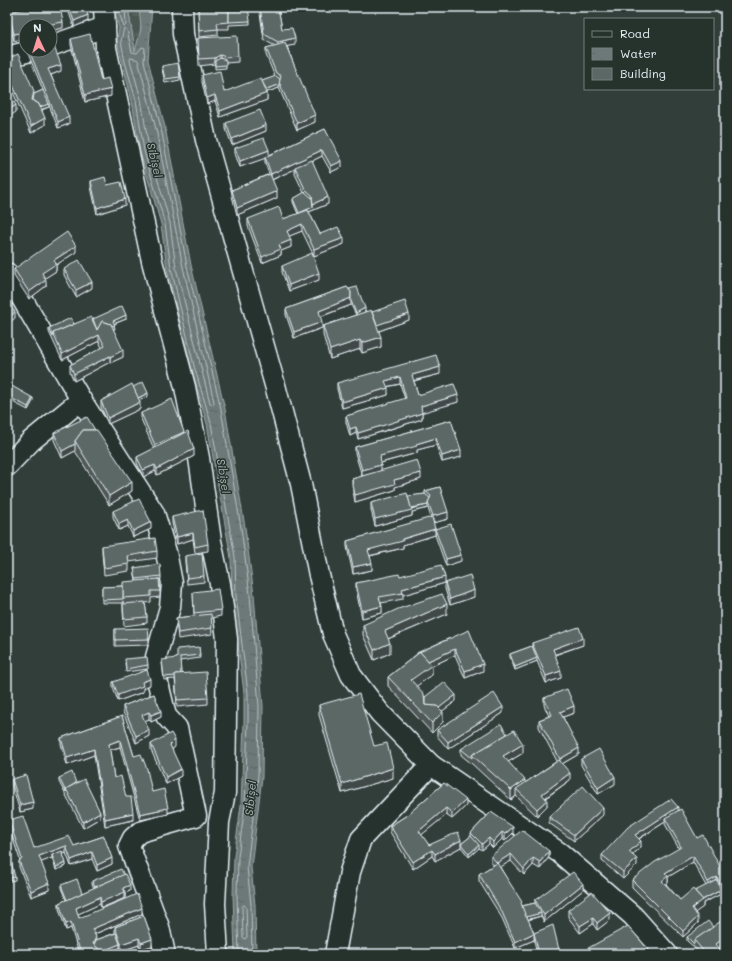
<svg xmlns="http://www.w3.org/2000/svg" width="732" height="961" font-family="Mali,sans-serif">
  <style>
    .grass { fill: url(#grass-tufts); stroke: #98a4a4 }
    .water { fill: url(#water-ripples); stroke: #9ea9ab }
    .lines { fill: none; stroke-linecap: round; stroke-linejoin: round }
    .shore { stroke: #b7c1c5; stroke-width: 1 }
    .minor-casing { stroke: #e8f1f8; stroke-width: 23 }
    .minor { stroke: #26332d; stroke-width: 20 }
    .wall { fill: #4f5957; stroke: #e8f1f8; fill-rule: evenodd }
    .shaded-wall { fill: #404947; stroke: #e8f1f8 }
    .building { fill: #5c6865; stroke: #e8f1f8 }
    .labels { text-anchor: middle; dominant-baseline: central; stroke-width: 3; stroke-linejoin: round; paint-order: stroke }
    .water-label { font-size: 11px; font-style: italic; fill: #b1bbbe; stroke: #26332d }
  </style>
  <defs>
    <pattern id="grass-tufts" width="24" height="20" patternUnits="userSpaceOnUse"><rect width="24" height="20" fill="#495651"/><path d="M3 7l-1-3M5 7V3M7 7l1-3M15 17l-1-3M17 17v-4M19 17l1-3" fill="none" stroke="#636f6b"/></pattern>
    <pattern id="water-ripples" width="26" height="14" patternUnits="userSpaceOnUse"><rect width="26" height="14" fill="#6d7978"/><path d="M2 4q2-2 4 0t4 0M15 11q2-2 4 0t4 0" fill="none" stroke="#5b6363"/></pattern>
  </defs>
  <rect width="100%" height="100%" fill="#323e39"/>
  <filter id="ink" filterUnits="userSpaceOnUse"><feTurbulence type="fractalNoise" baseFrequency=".025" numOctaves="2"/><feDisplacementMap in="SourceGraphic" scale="8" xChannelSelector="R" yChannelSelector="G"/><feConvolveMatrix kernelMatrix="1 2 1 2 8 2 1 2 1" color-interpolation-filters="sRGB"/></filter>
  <g filter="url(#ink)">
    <path class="grass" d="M128 7H139C142 22 141 38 135 52Z"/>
    <path class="water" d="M113 7H128L135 51 141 29 139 7H152L148 60 165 127 191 265 225 409 245 527 254 595 263 706 262 777 251 867 255 905 256 954H235L233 896 234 856 241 805 244 722V693L232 597 231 558 207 424 191 367 167 269 161 224 140 152 132 101 117 41 119 28Z"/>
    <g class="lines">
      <g class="shore">
        <path d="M117 7 124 27 126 25 125 7"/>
        <path d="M131 58 138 60 156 129 183 267 214 402 213 405 210 403 176 268 170 223 149 149 141 99 130 60Z"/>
        <path d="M244 905 246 907 247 937 245 939 243 937 242 907Z"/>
        <path d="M239 954 237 896 238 857 245 805 248 722V693L236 596 235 557 211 423 194 366 171 268 165 224 144 151 136 100 125 62 121 41 124 28 127 30 132 52 137 53 142 47 145 48 144 61 161 128 187 266 221 409 241 528 250 595 259 706 258 776 247 867 251 905 252 954"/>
      </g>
      <defs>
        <g id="minor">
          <path d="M104 7 106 48 152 261 185 387 199 458 211 541 220 584 227 639 225 793 219 822 215 904 218 954"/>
          <path d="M182 7 183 34 206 140 275 385 301 484 319 575 333 634 351 675 380 713 431 765 560 853 633 916 667 954"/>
          <path d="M50 46 105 27"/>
          <path d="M7 57 34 50"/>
          <path d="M7 273 81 400 154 513 166 552 172 583 170 607 156 657 157 679 166 716 177 728 196 816 140 832 133 838 129 846 159 927 165 954"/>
          <path d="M7 466 31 441 81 400"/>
          <path d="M335 954 350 872 361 839 431 765"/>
        </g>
      </defs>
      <use href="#minor" class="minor-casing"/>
      <use href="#minor" class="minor"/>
    </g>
    <g class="wall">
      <path d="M67 7H85L88 21 74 27Z"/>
      <path d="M198 7 229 8 250 21V24L229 25V29H218V35L199 37Z"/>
      <path d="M259 7H278L282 29 295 45 287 46 315 122 297 130 279 88 267 92V100L220 117 215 101 207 104 202 82V75L224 92 262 81 275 77 266 55V48L275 46 264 40Z"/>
      <path d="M9 12 63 22V28L50 31V26H26V38L14 41 9 19Z"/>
      <path d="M198 38 238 56V62L226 63V68L215 69V64L199 66Z"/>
      <path d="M71 39 101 80 111 96 85 102 71 45Z"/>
      <path d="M29 50 61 71 51 75 69 124 58 128 49 105V107L42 110 45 125 31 133 7 79V59L34 94 43 90 29 56Z"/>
      <path d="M162 66 180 77V80L165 83 162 69Z"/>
      <path d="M226 123 266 131 232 145 226 129Z"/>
      <path d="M325 129 342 167 331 172 322 156 312 161 328 204 309 212 320 234 344 244 314 256 302 231 289 236 291 247 281 251V255L262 263 248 226V219H283L298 214 293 202V199L304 193 295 174V169L272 180 277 198 237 215 232 196V190L269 174 265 163V158L240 167 235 154V148L269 155Z"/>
      <path d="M91 181 107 185 125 205 97 214 91 187Z"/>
      <path d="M76 252 56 265V271L45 278 46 286 29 299 14 276V269Z"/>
      <path d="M282 266 319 280 289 291 282 272Z"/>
      <path d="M64 269 92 288 76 297 64 275Z"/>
      <path d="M347 287 365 312H372L409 320 379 331 381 347 362 353 360 349 330 359 323 335V326L356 315 351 305 320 317 322 328 294 338 286 315V309Z"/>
      <path d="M93 319H126L114 324 115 329H113L123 357 110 363V362L74 381 70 372V365L102 348 99 341 62 360 49 332V328L74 324Z"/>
      <path d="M440 374 414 381 418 395 458 402 422 412V419L388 430 358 439 356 433 350 436 346 422V416L405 399 400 384 387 387 388 395 342 408 337 389V383Z"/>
      <path d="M133 387 148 396 139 401 140 409 108 424 101 407V401Z"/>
      <path d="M7 390 33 401 28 410 7 399Z"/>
      <path d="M141 413 184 433 194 456 157 475 155 471 143 477 137 463V457L154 449 141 419Z"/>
      <path d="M451 420 461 457 442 462 436 445 417 450V453L381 463V471L421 479 395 487V490L355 502 352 485V479L362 476 355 453V447Z"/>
      <path d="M95 430 132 491 109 505 75 451 62 458 54 440V433Z"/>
      <path d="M440 487 448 519 433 523 435 535 403 545V548L370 556 372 570 353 574 347 547V541L431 518 428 508 412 512V516L375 526 371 510V503L425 494V491Z"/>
      <path d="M113 511 151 529 133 537 128 526 119 530 113 517Z"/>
      <path d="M172 517 208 544V551L195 553 193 539 177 544 172 523Z"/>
      <path d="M435 529 461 561 446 566 435 535Z"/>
      <path d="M102 546 157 551V558L129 562V571L104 575 102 553Z"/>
      <path d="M185 556 204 576V582L187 584 185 562Z"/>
      <path d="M134 568 161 576V579H158L160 591V597L151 598V602L145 603 147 617V623L124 626 123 611V601V603H102V587L123 586 136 581Z"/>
      <path d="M400 576 445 583 403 595V599L381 603 382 613 362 618 356 590V583Z"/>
      <path d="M445 583 474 597 450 605 445 589Z"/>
      <path d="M193 592 221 610V616L211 618 212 634 178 639 176 618 194 616Z"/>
      <path d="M447 614 388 639 390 653 374 660 363 635V625Z"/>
      <path d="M115 629 149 639V645L115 646Z"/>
      <path d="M450 638 483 671 465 678 455 655 432 666V675L416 686 425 697 456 701 442 711 443 722 432 733 388 686V677L417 654V653Z"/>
      <path d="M532 643 583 645 555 655 561 678 546 683 537 661 515 670 510 657V654L532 646Z"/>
      <path d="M199 647 200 658 180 661 181 674 208 698V704L177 707 175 679 164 680 162 663 177 658Z"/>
      <path d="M125 663 148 665V669L126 672Z"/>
      <path d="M113 682 150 685 143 688V692L118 701 113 688Z"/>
      <path d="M154 694 161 717 151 722 149 719 144 721 149 736 136 743 123 712V706Z"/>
      <path d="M544 698 574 713 563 717 579 754 562 764 570 780 546 798 547 806 537 816 516 796 511 800 472 764 461 755V749L507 734 523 753 508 762 525 783 557 761 539 727V720L549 716 544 705Z"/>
      <path d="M319 705 374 746 393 778 342 793 319 715Z"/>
      <path d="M503 713 448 749 437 736V730Z"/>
      <path d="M122 716 134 756 152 792 168 814 140 820 120 747 110 750 114 778 126 797 133 820 105 826 94 755 67 765 61 744V738Z"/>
      <path d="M151 744 175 747 172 750 181 776 166 784 151 750Z"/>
      <path d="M581 759 615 784 598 794 581 765Z"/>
      <path d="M59 778 76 783 100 818 83 828 59 782Z"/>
      <path d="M12 779 33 809 20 812 12 785Z"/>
      <path d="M444 783 466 806 452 819 446 815 421 835 429 845 461 844 471 836V833L491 812 513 833 505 841 502 839 493 848 489 844 482 850 479 848 469 857 461 847 435 861 432 856 413 869 390 832V826L407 815Z"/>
      <path d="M678 811 697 838 725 876V900L721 893V894L703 903V907L695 912 698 923 683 937 632 887V880L679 849 665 824V822L639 839 641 847 633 855 637 865 623 879 602 861V855ZM693 862 706 886 680 900 666 884 668 883V877Z"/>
      <path d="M603 815 574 841 549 823V817Z"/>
      <path d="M9 820 34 848 74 846 104 836 112 864 97 871 92 859 71 866 66 853 63 854 66 866 56 870 52 858 41 862 49 890 31 897 19 867V861L20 860 9 827Z"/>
      <path d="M549 851V857L540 869 533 865 524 875 511 861 500 867 522 906 535 903V900L583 890 544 922 541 916 528 920 534 940 515 948 502 918 479 881V874L494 865 491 863V856Z"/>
      <path d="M92 881 130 891 125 893V898L101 908 100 904 78 914 79 918 142 914 95 934 96 940 115 933V927L144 916 152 946 141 949 139 945 121 951 120 948 102 954H79L71 928 66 930 59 909V903L66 900 61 888V885L82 893 94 888 92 884Z"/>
      <path d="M568 910 610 920 597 930 593 924 580 933 568 917Z"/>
      <path d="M713 927 719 948 723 954H700L694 947 687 941V937Z"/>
      <path d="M534 933 560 954H537L534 940Z"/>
    </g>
    <g class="shaded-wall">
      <path d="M88 15V21L74 27V21Z"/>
      <path d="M26 32V38L14 41V34Z"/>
      <path d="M295 38V45L278 48V42Z"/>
      <path d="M220 55V61L215 64V58Z"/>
      <path d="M61 65V71L48 76V69Z"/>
      <path d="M279 85V88L264 93V90Z"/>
      <path d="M111 89V96L85 102V95Z"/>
      <path d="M267 93V100L220 117V111Z"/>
      <path d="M215 95V101L207 104V98Z"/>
      <path d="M49 104V107L39 110V107Z"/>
      <path d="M16 105V112L7 118V111Z"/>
      <path d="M315 115V122L297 130V123Z"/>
      <path d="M69 117V124L58 128V122Z"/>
      <path d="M45 118V125L31 133V126Z"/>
      <path d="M266 125V131L232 145V139Z"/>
      <path d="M269 150V157L240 167V161Z"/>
      <path d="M322 150V156L296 169 295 167V169L271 180V174Z"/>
      <path d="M342 161V167L331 172V166Z"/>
      <path d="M11 165V172L7 175V168Z"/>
      <path d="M277 191V198L237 215V208Z"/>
      <path d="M328 197V204L299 216V213L313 207V204Z"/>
      <path d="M125 199V205L97 214V208Z"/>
      <path d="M302 224V231L287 237V231Z"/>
      <path d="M344 238V244L314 256V249Z"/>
      <path d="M291 240V247L281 251V255L262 263V257L279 245Z"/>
      <path d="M76 246V252L56 265V271L42 280V273L54 260Z"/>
      <path d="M319 273V280L289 291V285Z"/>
      <path d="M46 280V286L29 299V292Z"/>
      <path d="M92 282V288L76 297V290Z"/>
      <path d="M351 298V305L319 317V311Z"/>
      <path d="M365 308V312L356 316V313Z"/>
      <path d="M15 312V318L7 325V319Z"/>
      <path d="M409 314V320L376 332V325Z"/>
      <path d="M126 315V319L113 324V321Z"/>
      <path d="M322 322V328L294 338V332Z"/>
      <path d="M99 335V341L62 360V354Z"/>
      <path d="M381 337V347L362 353V343Z"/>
      <path d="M360 340V349L330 359V350Z"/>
      <path d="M123 350V357L110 363V357Z"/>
      <path d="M110 356V362L74 381V374Z"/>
      <path d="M440 367V374L412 381V375Z"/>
      <path d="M400 377V384L385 387V381Z"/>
      <path d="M388 388V395L342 408V402Z"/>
      <path d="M148 393V396L137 402V399Z"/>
      <path d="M458 395V402L421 413V406Z"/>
      <path d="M33 398V401L28 410V407Z"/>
      <path d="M140 402V409L108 424V418Z"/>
      <path d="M422 413V419L358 439V433Z"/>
      <path d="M356 427V433L350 436V429Z"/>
      <path d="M184 432V438L155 451V445Z"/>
      <path d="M436 438V445L417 450V453L380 463V456L416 444Z"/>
      <path d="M75 444V451L62 458V451Z"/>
      <path d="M194 449V456L157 475V469Z"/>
      <path d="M461 450V457L442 462V456Z"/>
      <path d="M155 465V471L143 477V470Z"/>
      <path d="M381 465V472L362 476V470Z"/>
      <path d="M421 473V479L395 487V490L355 502V495L394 480Z"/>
      <path d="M132 482V491L109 505V496Z"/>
      <path d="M428 505V508L412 512V516L375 526V519L411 509Z"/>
      <path d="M448 512V519L433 523V516Z"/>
      <path d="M128 520V526L119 530V524Z"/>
      <path d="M151 522V529L133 537V531Z"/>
      <path d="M435 529V535L403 545V548L368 556V550Z"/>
      <path d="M193 533V539L177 544V537Z"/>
      <path d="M461 555V561L446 566V559Z"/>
      <path d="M372 563V570L353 574V567Z"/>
      <path d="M445 577V583L403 595 402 589Z"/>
      <path d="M474 590V597L450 605V599Z"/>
      <path d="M447 604V614L385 640V631Z"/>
      <path d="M382 606V613L362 618V611Z"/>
      <path d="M583 638V645L553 655V649Z"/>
      <path d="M390 643V653L374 660V650Z"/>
      <path d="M455 649V655L432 666V675L411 690V680L426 662Z"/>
      <path d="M537 658V661L515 670V667Z"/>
      <path d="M483 664V671L465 678V671Z"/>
      <path d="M561 671V678L546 683V676Z"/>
      <path d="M150 679V685L143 688V692L118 701V695L142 682Z"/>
      <path d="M456 695V701L437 715V709Z"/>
      <path d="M574 706V713L560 718V712Z"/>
      <path d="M503 707V713L448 749V742Z"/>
      <path d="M161 711V717L151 722V715Z"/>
      <path d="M149 712V719L142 722V715Z"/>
      <path d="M443 712V722L432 733V723Z"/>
      <path d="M149 730V736L136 743V736Z"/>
      <path d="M120 740V747L109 750V744Z"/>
      <path d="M175 740V747L170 751V745Z"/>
      <path d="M523 744V753L503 765V756Z"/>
      <path d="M579 748V754L560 765V759Z"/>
      <path d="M94 749V755L67 765V758Z"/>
      <path d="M393 768V778L342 793V784Z"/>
      <path d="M181 769V776L166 784V777Z"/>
      <path d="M570 773V780L542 800V794Z"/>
      <path d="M615 777V784L598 794V788Z"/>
      <path d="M525 780V789H516V796L511 800V790Z"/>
      <path d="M466 800V806L452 819V813Z"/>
      <path d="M547 800V806L537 816V809Z"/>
      <path d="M33 802V809L20 812V805Z"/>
      <path d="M678 807V814L665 818V822L635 841V835Z"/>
      <path d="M168 808V814L140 820V814Z"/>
      <path d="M446 808V815L419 837V831Z"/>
      <path d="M603 808V815L574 841V835Z"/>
      <path d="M100 812V818L83 828V822Z"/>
      <path d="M133 813V820L105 826V819Z"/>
      <path d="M513 827V833L505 841V834Z"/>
      <path d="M502 832V839L493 848V842Z"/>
      <path d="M489 838V844L482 850V844Z"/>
      <path d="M461 840V847L435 861V854Z"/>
      <path d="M641 841V847L629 858V852Z"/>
      <path d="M479 845V848L469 857V854Z"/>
      <path d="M66 846V853L53 858 52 855V858L39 863V856Z"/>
      <path d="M432 850V856L413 869V862Z"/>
      <path d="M549 851V857L540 869V862Z"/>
      <path d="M92 852V859L71 866V860Z"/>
      <path d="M511 854V861L497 869V863Z"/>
      <path d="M693 856V862L668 877V883L662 887V881L665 873Z"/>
      <path d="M112 858V864L97 871V865Z"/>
      <path d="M533 858V865L524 875V869Z"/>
      <path d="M637 859V865L623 879V872Z"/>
      <path d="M66 863V866L56 870V867Z"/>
      <path d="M15 877V880L7 882V879Z"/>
      <path d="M717 877V884L708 888V882Z"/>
      <path d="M49 883V890L31 897V891Z"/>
      <path d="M583 884V890L544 922V915Z"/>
      <path d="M130 885V891L125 893V898L101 908V902L123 888Z"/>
      <path d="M721 890V894L703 903V907L692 915V908L701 901Z"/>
      <path d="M100 897V904L76 915V908Z"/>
      <path d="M142 908V914L92 935V929Z"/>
      <path d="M541 913V916L525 920V917Z"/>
      <path d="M610 913V920L597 930V923Z"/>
      <path d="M698 917V923L683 937V931Z"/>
      <path d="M593 918V924L580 933V926Z"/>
      <path d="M71 922V928L66 930V924Z"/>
      <path d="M534 933V940L515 948V942Z"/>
      <path d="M725 937V944L716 950V944Z"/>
      <path d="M139 938V945L121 951V944Z"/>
      <path d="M152 939V946L141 949V943Z"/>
      <path d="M120 944V948L102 954H99V952Z"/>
      <path d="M647 948V954H638Z"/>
    </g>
    <g class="building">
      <path d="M32 7H60L63 22 39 26H26V32L14 34 9 12Z"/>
      <path d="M69 7H85L88 15 74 21Z"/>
      <path d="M198 7H229V22L217 23 218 29 199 31Z"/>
      <path d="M248 7 250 21 229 22V8Z"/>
      <path d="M260 7H278L282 29 292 28 295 38 278 42 264 34Z"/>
      <path d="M90 34 101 80 108 78 111 89 85 95 71 39Z"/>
      <path d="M237 36 238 56 226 57 220 55 215 58 199 59 198 38Z"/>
      <path d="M52 41 61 65 48 69 69 117 58 122 29 50H50V42Z"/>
      <path d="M285 43 315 115 297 123 279 82 281 76 276 73 266 48Z"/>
      <path d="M18 54 34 91 32 100 39 104 45 118 31 126 7 72V59Z"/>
      <path d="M220 58 226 60V65L215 66V61Z"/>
      <path d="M178 63 180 77 165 79 162 66Z"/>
      <path d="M220 71 224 92 261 78 267 93 220 111 215 95 207 98 202 75Z"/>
      <path d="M276 76 280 79 279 85 266 89 262 81Z"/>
      <path d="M43 90 49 104 40 107 39 104 33 100 34 94Z"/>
      <path d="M7 92 16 105 7 111Z"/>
      <path d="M260 110 266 125 232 139 226 123Z"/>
      <path d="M325 129 342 161 331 166 322 150 271 174 265 157Z"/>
      <path d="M264 138 269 150 240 161 235 148Z"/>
      <path d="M7 158 11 165 7 168Z"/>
      <path d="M312 160 328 197 313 204 312 195 305 189 295 167Z"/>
      <path d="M270 174 277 191 237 208 232 190Z"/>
      <path d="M105 177 107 185 121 182 125 199 97 208 91 181Z"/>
      <path d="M305 192 312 198 313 207 299 213 293 199Z"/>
      <path d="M279 207 283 219 308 210 320 234 338 227 344 238 314 249 302 224 287 231 291 240 279 245 281 249 262 257 248 219Z"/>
      <path d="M67 232 76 246 54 260 56 264 42 273 46 280 29 292 14 269Z"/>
      <path d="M312 253 319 273 289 285 282 266Z"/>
      <path d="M79 260 92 282 76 290 64 269Z"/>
      <path d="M347 287 351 292V298L319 311 322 322 294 332 286 309Z"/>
      <path d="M357 287 365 308 356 313 351 301V292L349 289Z"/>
      <path d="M405 301 409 314 377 325 372 312Z"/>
      <path d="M7 302 15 312 7 319Z"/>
      <path d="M122 306 126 315 113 321 115 325 112 326 111 324 102 321 97 330 93 319Z"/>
      <path d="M371 310 381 337 362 343 360 340 330 350 323 326Z"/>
      <path d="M91 317 97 330 102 321 111 324 123 350 110 357V356L74 374 70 365 105 346 99 335 62 354 53 333Z"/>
      <path d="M71 318 74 324 53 333V337L49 328Z"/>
      <path d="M436 355 440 367 412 375 418 395 454 384 458 395 421 406 422 413 388 424 358 433 356 427 350 429 346 416 406 398 400 377 385 381 388 388 342 402 337 383Z"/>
      <path d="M143 382 148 393 138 398 133 387Z"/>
      <path d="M132 384 140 402 108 418 101 401Z"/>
      <path d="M10 385 33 398 28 407 7 396V390Z"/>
      <path d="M172 399 184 432 155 445 141 413Z"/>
      <path d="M87 417 95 430H83L75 441V444L62 451 54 433Z"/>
      <path d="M451 420 461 450 442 456 436 438 416 444 417 446 380 456 381 465 362 470 355 447Z"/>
      <path d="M83 430H97L132 482 109 496 75 441Z"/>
      <path d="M188 431 194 449 157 469 155 465 143 470 137 457Z"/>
      <path d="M417 460 421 473 394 480 395 484 355 495 352 479Z"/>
      <path d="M440 487 448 512 433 516 428 502 431 496 425 491Z"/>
      <path d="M407 493 412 510 375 519 371 503Z"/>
      <path d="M425 494 430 498 428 502V505L411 508 408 496Z"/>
      <path d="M139 499 151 522 133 531 128 520 119 524 113 511Z"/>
      <path d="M203 510 208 544 195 547 193 533 177 537 172 517Z"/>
      <path d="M432 517 435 529 402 539 403 541 368 550 372 563 353 567 347 541Z"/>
      <path d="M451 524 461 555 446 559 435 529Z"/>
      <path d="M155 538 157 551 128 556 129 564 104 568 102 546Z"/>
      <path d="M202 553 204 576 187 578 185 556Z"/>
      <path d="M160 564 161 576 136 579 134 568Z"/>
      <path d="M441 565 445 577 402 589 403 593 379 597 382 606 362 611 356 583 399 574 400 576Z"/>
      <path d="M470 575 474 590 450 599 445 583Z"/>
      <path d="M159 579 160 591H151V596L123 598V582Z"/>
      <path d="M123 586V599L102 600V587Z"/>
      <path d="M218 589 221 610 194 613 193 592Z"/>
      <path d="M442 594 447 604 385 631 390 643 374 650 363 625 398 609Z"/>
      <path d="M145 602 147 617 124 619 123 604Z"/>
      <path d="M211 614 212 628 178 633 176 618Z"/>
      <path d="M579 627 583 638 553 649 561 671 546 676 532 643Z"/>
      <path d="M148 628 149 639 115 640V629Z"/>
      <path d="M469 630 483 664 465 671 455 649 428 661 420 652 418 654 417 653Z"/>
      <path d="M532 646 537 658 515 667 510 654Z"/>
      <path d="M199 647 200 655 180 657 181 674H175L176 676 164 677 162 660 177 658V649Z"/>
      <path d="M420 652 432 665 411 680 424 694 425 705 437 706 443 712 432 723 388 677Z"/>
      <path d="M147 657 148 665 126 669 125 659Z"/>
      <path d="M147 670 150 679 142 682 143 686 118 695 113 682Z"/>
      <path d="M206 672 208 698 177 700 175 674Z"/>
      <path d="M444 682 456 695 439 708 437 706 425 705V697Z"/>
      <path d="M567 689 574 706 560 712 579 748 560 759 539 720 552 715 544 698Z"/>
      <path d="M494 693 503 707 448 742 437 730Z"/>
      <path d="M154 694 161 711 151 715 149 712 142 715 149 730 136 736 123 706Z"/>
      <path d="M359 694 374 746 387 743 393 768 342 784 319 705Z"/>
      <path d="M122 716 134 756 141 754 147 769 152 792 164 789 168 808 140 814 120 740 109 744 114 778 121 776 126 797H131L133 813 105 819 94 749 67 758 61 738Z"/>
      <path d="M501 724 507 734 472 755V758L461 749Z"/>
      <path d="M514 730 523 744 503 756 525 780 511 790 472 755Z"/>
      <path d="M171 733 175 740 170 745 181 769 166 777 151 744Z"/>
      <path d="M599 749 615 777 598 788 581 759Z"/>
      <path d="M559 760 570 773 542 794 547 800 537 809 516 789Z"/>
      <path d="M72 772 76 783 66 789V792L59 778Z"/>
      <path d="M26 775 33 802 20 805 12 779Z"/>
      <path d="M84 779 100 812 83 822 66 789Z"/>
      <path d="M444 783 466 800 452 813 446 808 419 831 429 845 458 832 461 840 435 854 432 850 413 862 390 826 407 815Z"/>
      <path d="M583 786 603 808 574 835 549 817Z"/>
      <path d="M671 799 678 807 635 835 641 841 629 852 637 859 623 872 602 855 628 827Z"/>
      <path d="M681 809 697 838 703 835 725 876V894L717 877 708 882 693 856 665 873 668 876 662 881 680 900 693 889 703 900 692 908 698 917 683 931 632 880 655 862 681 847 665 818Z"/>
      <path d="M491 812 513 827 505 834 502 832 493 842 489 838 482 844 471 833Z"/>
      <path d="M23 816 34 848 69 836 74 846 104 836 112 858 97 865 92 852 71 860 66 846 39 856 49 883 31 891 19 861 22 859 9 820Z"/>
      <path d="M522 830 549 851 540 862 533 858 524 869 511 854 497 863 522 902 521 903 534 933 515 942 502 912 479 874 497 863 491 856Z"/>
      <path d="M471 836 479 845 469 854 461 844Z"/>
      <path d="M62 851 66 863 56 867 52 855Z"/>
      <path d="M7 854H9L15 877 7 879Z"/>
      <path d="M121 869 124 875 95 887 92 881Z"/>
      <path d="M573 872 583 884 544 915 535 900Z"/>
      <path d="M125 874 130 885 123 888 125 892 101 902 100 897 76 908 79 918 137 894 142 908 92 929 96 937 93 944 99 949 100 954H81L71 922 66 924 59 903Z"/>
      <path d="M77 879 82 893 67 900 61 885Z"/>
      <path d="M717 880 721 890 702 900H703L695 891Z"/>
      <path d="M592 892 610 913 597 923 593 918 580 926 568 910Z"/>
      <path d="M535 903 541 913 526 917 522 906Z"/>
      <path d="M144 916 152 939 141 943 139 938 121 944 115 927Z"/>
      <path d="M724 919 725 921V937L716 944 723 954H706L694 940Z"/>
      <path d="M708 921 713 927 694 940V944L687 937Z"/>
      <path d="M553 925 560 954H539L534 933Z"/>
      <path d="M628 926 647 948 638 954H585L583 951Z"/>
      <path d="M116 933 120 944 100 952 99 949 94 945 96 940Z"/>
    </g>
  </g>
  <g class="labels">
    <g class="water-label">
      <text transform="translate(155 160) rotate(77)">Sibișel</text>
      <text transform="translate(224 476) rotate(81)">Sibișel</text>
      <text transform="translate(250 798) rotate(-84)">Sibișel</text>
    </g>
  </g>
  <rect width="732" height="961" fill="none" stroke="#26332d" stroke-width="24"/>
  <rect x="12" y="12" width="708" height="937" fill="none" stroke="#e8f1f8" stroke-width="1.5" filter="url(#ink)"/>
  <rect x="584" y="18" width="130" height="72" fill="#26332d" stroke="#747f7e"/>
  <rect x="592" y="31" width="20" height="6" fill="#26332d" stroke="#747f7e"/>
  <text x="620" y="38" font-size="12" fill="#e8f1f8">Road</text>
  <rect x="592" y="48" width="20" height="12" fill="url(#water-ripples)" stroke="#747f7e"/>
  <text x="620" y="58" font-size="12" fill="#e8f1f8">Water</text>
  <rect x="592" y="68" width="20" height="12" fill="#5c6865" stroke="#747f7e"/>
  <text x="620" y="78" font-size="12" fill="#e8f1f8">Building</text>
  <g transform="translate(38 38) rotate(356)"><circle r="19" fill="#26332d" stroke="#747f7e"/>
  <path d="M0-3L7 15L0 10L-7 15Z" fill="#ff9aa2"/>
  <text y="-6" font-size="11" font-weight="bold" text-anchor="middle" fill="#e8f1f8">N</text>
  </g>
</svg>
